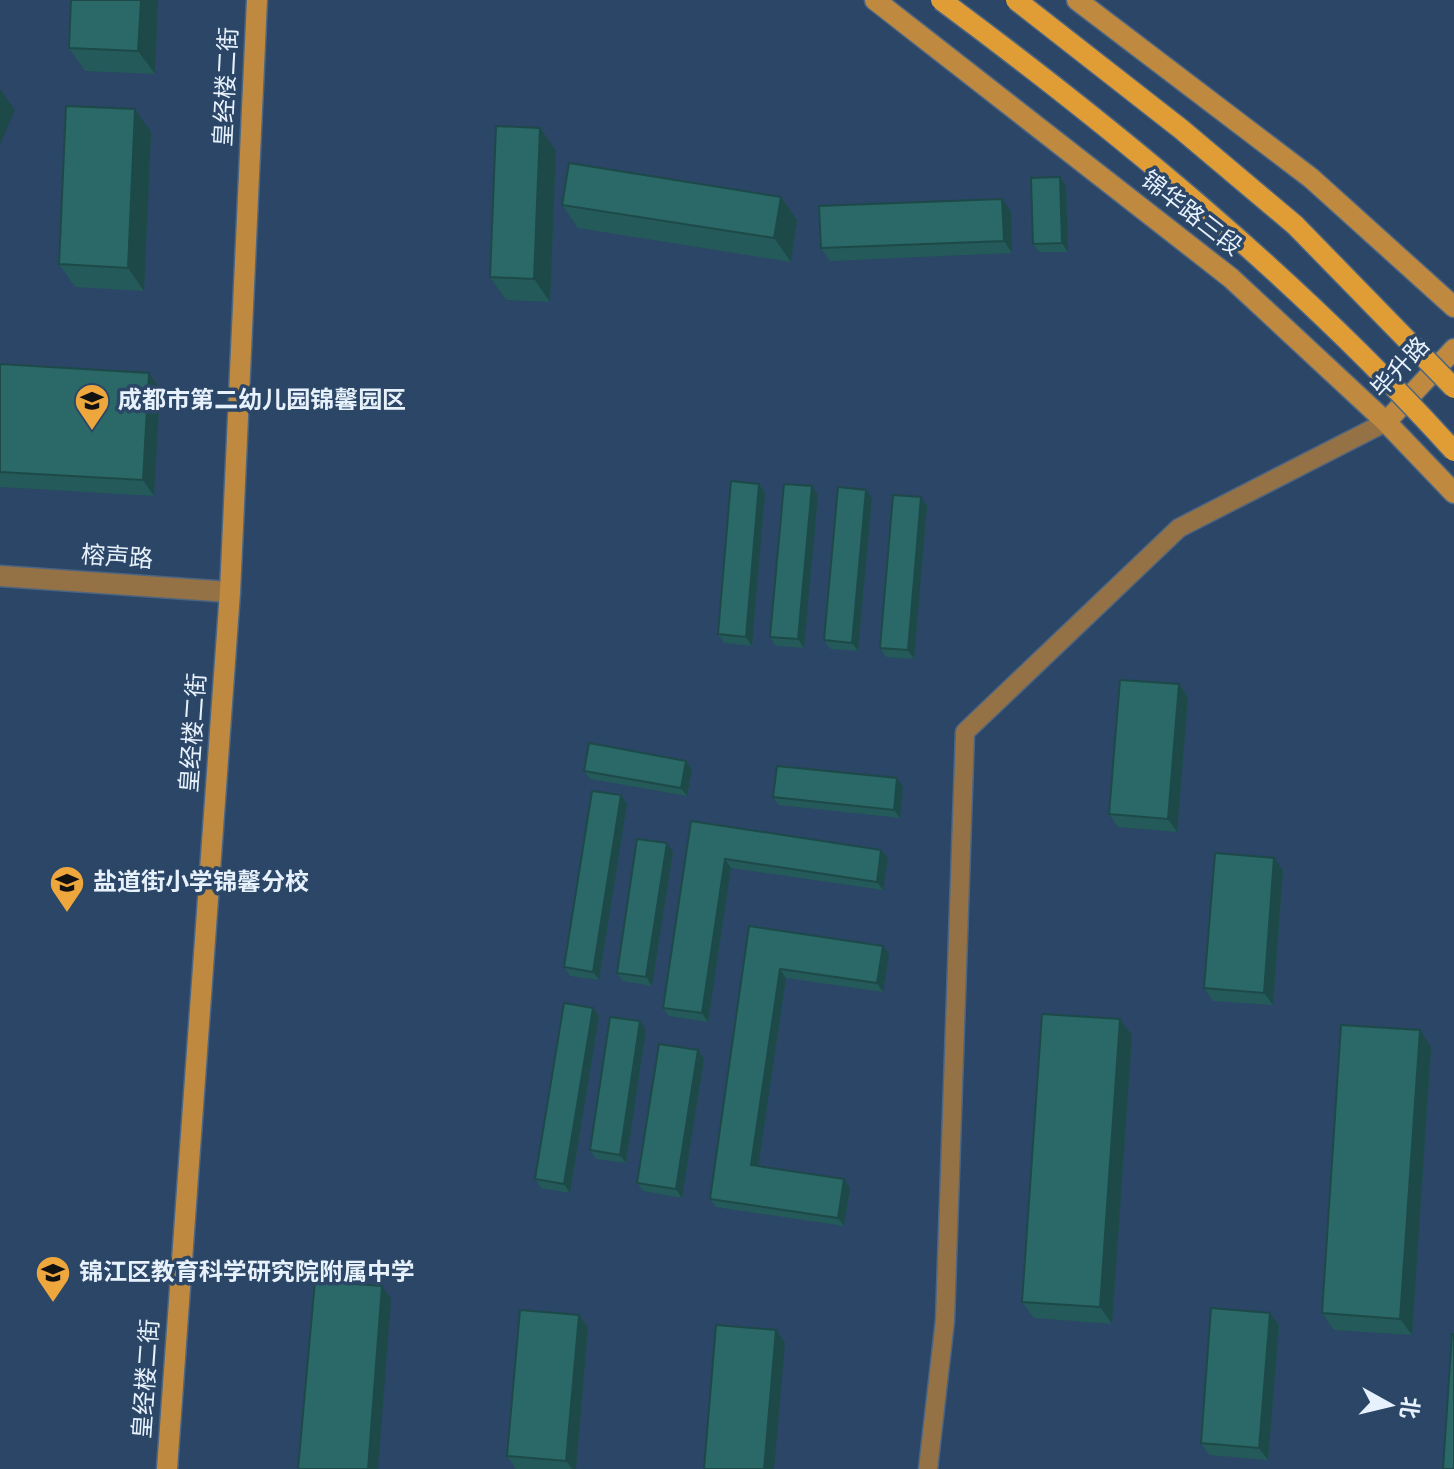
<svg xmlns="http://www.w3.org/2000/svg" width="1454" height="1469" font-family="'Alegreya Sans','Noto Sans SC',sans-serif">
  <style>
    .lines { fill: none; stroke-linecap: round; stroke-linejoin: round }
    .lane-casing { stroke: #4d6581; stroke-width: 21 }
    .street-casing { stroke: #4d6581; stroke-width: 23 }
    .secondary-casing { stroke: #4d6581; stroke-width: 23 }
    .lane { stroke: #947246; stroke-width: 18 }
    .street { stroke: #947246; stroke-width: 20 }
    .secondary { stroke: #bf8a40; stroke-width: 20 }
    .primary-bridge-casing { stroke: #4d6581; stroke-width: 23; stroke-linecap: butt }
    .primary-bridge { stroke: #e09c35; stroke-width: 20 }
    .wall { fill: #245a59 }
    .shaded-wall { fill: #1d4a48 }
    .building { fill: #2a6967; stroke: #1d4a48; stroke-width: 2 }
    .labels { text-anchor: middle; dominant-baseline: central; stroke-width: 7; stroke-linejoin: round; paint-order: stroke }
    .street-label { font-size: 24px; fill: #e7f1fc; stroke: #2b4666 }
    .poi-label { font-size: 24px; font-weight: bold; fill: #e7f1fc; stroke: #2b4666; text-anchor: start }
  </style>
  <rect width="100%" height="100%" fill="#2b4666"/>
  <g class="lines">
    <defs>
      <path id="lane" d="M928 1469 945 1320 965 732 1179 528 1386 422"/>
      <path id="street" d="M0 576 230 592"/>
      <g id="secondary">
        <path d="M875 0 1231 278 1386 422 1454 493"/>
        <path d="M1077 0 1311 178 1454 307"/>
        <path d="M1386 422 1454 349"/>
        <path d="M167 1469 230 592 257 0"/>
      </g>
    </defs>
    <use href="#lane" class="lane-casing"/>
    <use href="#street" class="street-casing"/>
    <use href="#secondary" class="secondary-casing"/>
    <use href="#lane" class="lane"/>
    <use href="#street" class="street"/>
    <use href="#secondary" class="secondary"/>
    <defs>
      <g id="primary-bridge">
        <path d="M941 0C1123 135 1301 282 1454 451"/>
        <path d="M1016 0 1181 129 1295 225 1454 388"/>
      </g>
    </defs>
    <use href="#primary-bridge" class="primary-bridge-casing"/>
    <use href="#primary-bridge" class="primary-bridge"/>
  </g>
  <g class="wall">
    <path d="M71 0H158L155 74 85 71 69 48Z"/>
    <path d="M151 132 144 291 75 287 59 264Z"/>
    <path d="M556 151 550 302 506 300 490 277Z"/>
    <path d="M1060 177 1066 186 1068 252H1039L1033 244Z"/>
    <path d="M781 197 797 220 791 262 578 228 562 205Z"/>
    <path d="M1011 211 1012 253 830 261 821 248Z"/>
    <path d="M0 364 149 373 160 389 154 496 0 487Z"/>
    <path d="M759 484 765 493 752 646 724 643 718 634Z"/>
    <path d="M812 486 818 495 804 648 776 646 770 637Z"/>
    <path d="M872 498 858 651 830 649 824 640Z"/>
    <path d="M927 506 914 659 886 657 880 648Z"/>
    <path d="M1179 684 1188 697 1177 832 1118 827 1109 814Z"/>
    <path d="M686 761 692 769 687 796 590 779 584 771Z"/>
    <path d="M903 787 900 818 779 805 773 797Z"/>
    <path d="M627 804 599 980 570 976 564 967Z"/>
    <path d="M691 821 888 858 883 890 731 868 708 1022 669 1016 663 1008Z"/>
    <path d="M673 852 652 986 623 981 617 973Z"/>
    <path d="M1283 870 1273 1005 1213 1001 1204 988Z"/>
    <path d="M749 926 889 954 883 992 786 978 758 1166 850 1188 844 1226 716 1207 710 1199Z"/>
    <path d="M593 1008 599 1016 570 1193 541 1188 535 1179Z"/>
    <path d="M640 1021 646 1030 626 1163 596 1159 590 1150Z"/>
    <path d="M1132 1035 1112 1324 1034 1318 1022 1302Z"/>
    <path d="M1431 1047 1412 1335 1334 1330 1322 1313Z"/>
    <path d="M698 1050 704 1059 682 1198 643 1191 637 1183Z"/>
    <path d="M1270 1313 1279 1325 1268 1460 1209 1455 1201 1443Z"/>
    <path d="M579 1315 588 1328 576 1469H516L507 1456Z"/>
  </g>
  <g class="shaded-wall">
    <path d="M141 0H158L155 74 138 51Z"/>
    <path d="M0 89 15 110 0 144Z"/>
    <path d="M135 109 151 132 144 291 128 268Z"/>
    <path d="M540 128 556 151 550 302 534 279Z"/>
    <path d="M1060 177 1066 186 1068 252 1062 243Z"/>
    <path d="M781 197 797 220 791 262 774 238Z"/>
    <path d="M1002 199 1011 211 1012 253 1004 241Z"/>
    <path d="M149 373 160 389 154 496 143 480Z"/>
    <path d="M759 484 765 493 752 646 746 637Z"/>
    <path d="M812 486 818 495 804 648 798 639Z"/>
    <path d="M866 490 872 498 858 651 852 643Z"/>
    <path d="M921 497 927 506 914 659 908 650Z"/>
    <path d="M1179 684 1188 697 1177 832 1168 819Z"/>
    <path d="M686 761 692 769 687 796 681 788Z"/>
    <path d="M897 778 903 787 900 818 894 810Z"/>
    <path d="M621 795 627 804 599 980 593 972Z"/>
    <path d="M667 843 673 852 652 986 646 977Z"/>
    <path d="M881 850 888 858 883 890 877 882Z"/>
    <path d="M1274 858 1283 870 1273 1005 1264 993Z"/>
    <path d="M725 859 731 868 708 1022 702 1013Z"/>
    <path d="M883 946 889 954 883 992 877 983Z"/>
    <path d="M780 969 786 978 757 1174 751 1165Z"/>
    <path d="M593 1008 599 1016 570 1193 564 1184Z"/>
    <path d="M1120 1019 1132 1035 1112 1324 1100 1307Z"/>
    <path d="M640 1021 646 1030 626 1163 620 1155Z"/>
    <path d="M1420 1030 1431 1047 1412 1335 1400 1319Z"/>
    <path d="M698 1050 704 1059 682 1198 676 1189Z"/>
    <path d="M844 1179 850 1188 844 1226 838 1218Z"/>
    <path d="M382 1286 391 1299 378 1469H368Z"/>
    <path d="M1270 1313 1279 1325 1268 1460 1259 1448Z"/>
    <path d="M579 1315 588 1328 576 1469H572L566 1461Z"/>
    <path d="M776 1330 785 1343 774 1469H764Z"/>
  </g>
  <g class="building">
    <path d="M71 0H141L138 51 69 48Z"/>
    <path d="M66 106 135 109 128 268 59 264Z"/>
    <path d="M496 126 540 128 534 279 490 277Z"/>
    <path d="M569 163 781 197 774 238 562 205Z"/>
    <path d="M1060 177 1062 243 1033 244 1031 178Z"/>
    <path d="M1002 199 1004 241 821 248 819 206Z"/>
    <path d="M0 364 149 373 143 480 0 472Z"/>
    <path d="M731 481 759 484 746 637 718 634Z"/>
    <path d="M784 484 812 486 798 639 770 637Z"/>
    <path d="M838 487 866 490 852 643 824 640Z"/>
    <path d="M893 495 921 497 908 650 880 648Z"/>
    <path d="M1120 680 1179 684 1168 819 1109 814Z"/>
    <path d="M589 743 686 761 681 788 584 771Z"/>
    <path d="M777 766 897 778 894 810 773 797Z"/>
    <path d="M592 791 621 795 593 972 564 967Z"/>
    <path d="M691 821 881 850 877 882 725 859 702 1013 663 1008Z"/>
    <path d="M637 839 667 843 646 977 617 973Z"/>
    <path d="M1215 853 1274 858 1264 993 1204 988Z"/>
    <path d="M749 926 883 946 877 983 780 969 751 1165 844 1179 838 1218 710 1199Z"/>
    <path d="M564 1003 593 1008 564 1184 535 1179Z"/>
    <path d="M1042 1014 1120 1019 1100 1307 1022 1302Z"/>
    <path d="M610 1017 640 1021 620 1155 590 1150Z"/>
    <path d="M1341 1025 1420 1030 1400 1319 1322 1313Z"/>
    <path d="M659 1044 698 1050 676 1189 637 1183Z"/>
    <path d="M315 1281 382 1286 368 1469H298Z"/>
    <path d="M1211 1308 1270 1313 1259 1448 1201 1443Z"/>
    <path d="M520 1310 579 1315 566 1461 507 1456Z"/>
    <path d="M716 1325 776 1330 764 1469H704Z"/>
    <path d="M1452 1334H1454V1469H1443Z"/>
  </g>
  <defs>
    <symbol id="school-pin" viewBox="-11 -11 22 30"><path d="M0 17L-7.5 6A9.5 9.5 0 1 1 7.5 6Z" fill="#eea73d" stroke="#2b4666"/><path d="M0-5L7-2L0 1L-7-2ZM-4 1L0 2.5L4 1V4Q0 6-4 4Z" fill="#111"/></symbol>
  </defs>
  <g fill-rule="evenodd">
    <use href="#school-pin" x="72" y="381" width="40" height="54"/>
    <use href="#school-pin" x="47" y="863" width="40" height="54"/>
    <use href="#school-pin" x="33" y="1253" width="40" height="54"/>
  </g>
  <g class="labels">
    <g class="street-label">
      <text transform="translate(227 87) rotate(-87)">皇经楼二街</text>
      <text transform="translate(1191 214) rotate(38)">锦华路三段</text>
      <text transform="translate(1401 368) rotate(-47)">毕升路</text>
      <text transform="translate(117 558) rotate(4)">榕声路</text>
      <text transform="translate(194 733) rotate(-86)">皇经楼二街</text>
      <text transform="translate(147 1379) rotate(-86)">皇经楼二街</text>
    </g>
    <g class="poi-label">
      <text x="118" y="401">成都市第二幼儿园锦馨园区</text>
      <text x="93" y="883">盐道街小学锦馨分校</text>
      <text x="79" y="1273">锦江区教育科学研究院附属中学</text>
    </g>
  </g>
  <g transform="translate(1390 1405) rotate(98)" stroke="#2b4666" stroke-width="6" paint-order="stroke">
  <path d="M0-6L14 30L0 20L-14 30Z" fill="#e7f1fc"/>
  <text y="-12" font-size="22" font-weight="bold" text-anchor="middle" fill="#e7f1fc">北</text>
  </g>
</svg>
